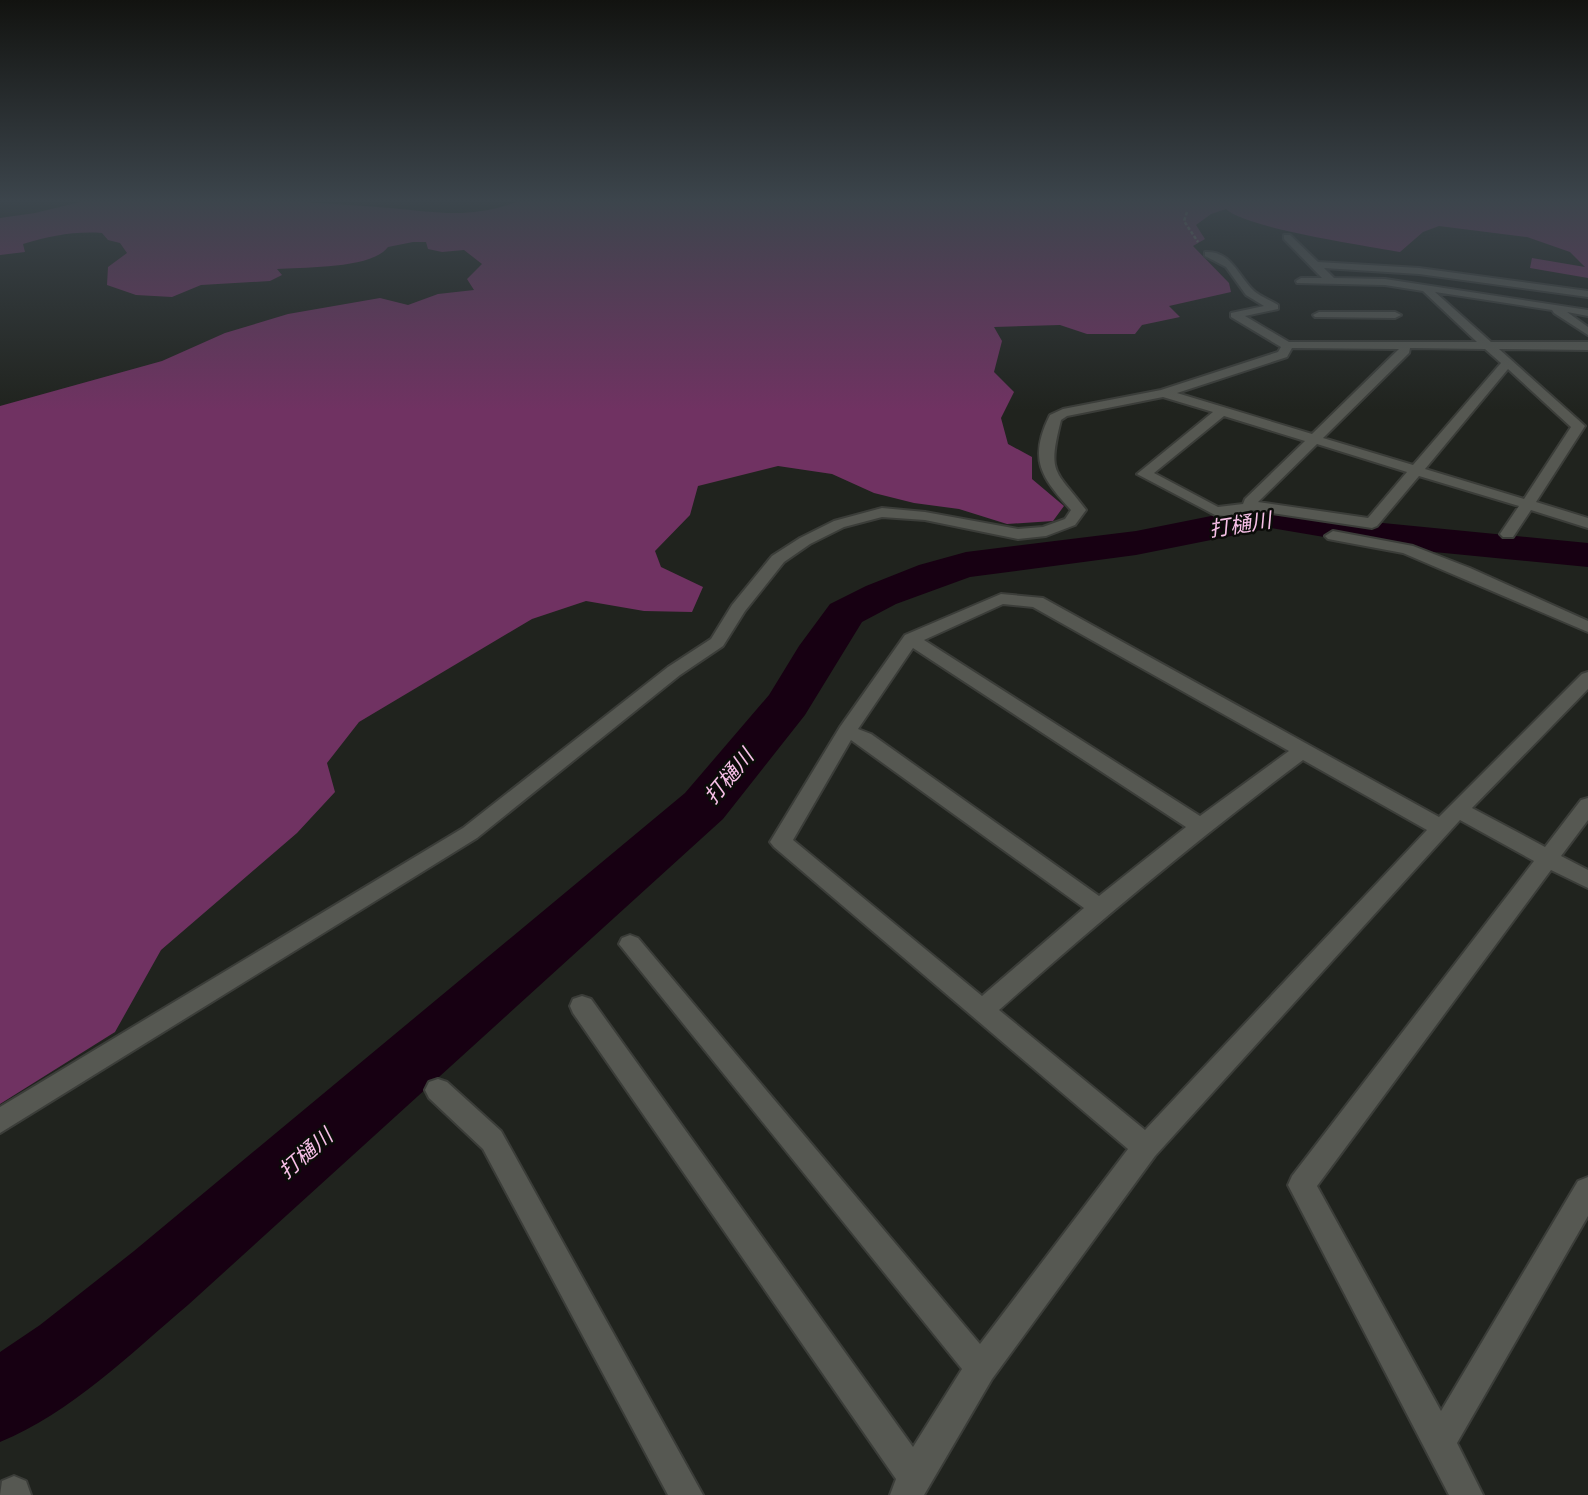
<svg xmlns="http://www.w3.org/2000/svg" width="1588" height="1495" font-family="Quicksand,'Noto Sans JP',sans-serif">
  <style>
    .forest { fill: #703262 }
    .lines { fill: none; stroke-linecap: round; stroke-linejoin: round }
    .river { fill: #170012; fill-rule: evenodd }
    .minor-casing { stroke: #3b3d39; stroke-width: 4 }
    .path { stroke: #7f817d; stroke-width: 2.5; stroke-dasharray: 3.5 2; stroke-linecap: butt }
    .minor { fill: #565852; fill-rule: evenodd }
    .labels { text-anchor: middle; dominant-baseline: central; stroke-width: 5; stroke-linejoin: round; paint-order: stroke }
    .water-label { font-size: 21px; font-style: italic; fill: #f8c0e8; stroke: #0b0c09 }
  </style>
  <rect width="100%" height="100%" fill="#20231e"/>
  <path class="forest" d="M88 200C148 200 209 198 269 200 309 202 351 205 391 208 443 213 472 219 522 200H1588V278L1530 268 1532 258 1585 267 1570 252 1527 237 1439 226 1423 232 1400 252C1367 246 1245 228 1226 209L1211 214 1196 225 1205 239 1193 246 1229 283 1231 292 1169 306 1180 317 1142 325 1135 334H1087L1060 325 994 327 1002 341 994 372 1014 392 1001 418 1008 444 1032 457V479L1064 506 1053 521 1007 524 959 509 914 503 874 493 832 474 778 466 698 486 690 515 655 551 661 567 703 587 692 612 644 611 586 601 532 619 359 722 327 763 335 792 297 833 161 950 115 1032 0 1104V406L162 361 225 333 288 314 380 298 408 305 438 294 474 290 467 279 482 264 464 250 442 252 428 249 426 242H413L388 247C372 269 304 267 277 269L282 275 270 281 201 285 172 297 136 295 107 285 108 267 127 253 120 243 108 240 102 233C74 231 50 236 23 244L25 252 0 255V218L35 213Z"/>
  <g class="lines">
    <path class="river" d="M1271 504 1383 523 1588 543V567L1383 547 1271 528 1136 555 970 577 896 604 862 622 805 715 723 819 188 1305C130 1354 71 1413 0 1442V1352L40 1325 134 1251 685 793 769 695 799 646 830 604 866 586 919 565 966 552 1136 531Z"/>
    <defs>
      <g id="minor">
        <path d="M1284 235H1290L1318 262 1419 268 1588 291V297L1419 274 1324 268 1334 278 1385 279 1588 310V316L1567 312 1588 327V335L1554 313 1552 310 1435 292 1491 342H1588V350L1499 349 1585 426 1536 502 1588 518V528L1531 510 1513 537H1503L1500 534 1519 506 1419 476 1377 526 1372 528 1252 510 1226 516 1215 515 1137 474 1213 412 1163 397 1067 416 1061 420C1047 475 1055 469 1086 510L1075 525 1046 536 1018 539 925 520 882 517 844 527 810 544 784 562 745 611 723 646 680 675 477 838 0 1133V1107L463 828 668 667 711 639 732 605 772 556 800 538 834 521 882 508 925 512 1018 529 1043 527 1065 519 1071 510C1041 477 1028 459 1050 415L1063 409 1161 390 1278 352 1281 347 1231 317V313L1264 306 1246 295 1226 267 1205 256V252C1230 250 1238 275 1253 290 1259 296 1270 300 1278 305V309L1245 316 1289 342H1477L1423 291 1385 285 1297 283 1296 281 1301 278H1322L1284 239ZM1292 348 1399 349 1312 434 1177 393 1287 357ZM1410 348 1485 349 1501 363 1413 465 1323 438 1409 353ZM1508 369 1571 427 1524 499 1425 469ZM1224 416 1305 441 1245 499 1243 504 1218 507 1154 473ZM1317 444 1407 472 1368 518 1258 502Z"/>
        <path d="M1319 312H1395L1401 315 1395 318 1315 317 1313 315Z"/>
        <path d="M1333 531 1413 546 1470 568 1588 621V632L1403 553 1328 539 1325 536Z"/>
        <path d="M1001 594 1043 598 1439 817 1582 674 1588 672V689L1472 808 1545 847 1581 800 1588 798V820L1561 856 1588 870V888L1551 870 1317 1186 1441 1411 1578 1181 1588 1177V1216L1457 1443 1483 1495H1449L1288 1185 1292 1176 1534 861 1460 820 1155 1156 992 1379 924 1495H890L896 1479 573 1013 570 1006 573 999 582 996 591 999 913 1447 962 1369 619 944 622 938 630 935 638 938 980 1344 1128 1149 774 847 770 842 840 727 905 635ZM1003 604 1033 607 1289 751 1200 816 924 640ZM913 648 1186 827 1099 896 871 734 858 729ZM851 740 1084 908 982 996 793 840ZM1303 760 1427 830 1145 1130 999 1010C1098 922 1198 839 1303 760Z"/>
        <path d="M438 1079 447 1082 501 1131 703 1495H668L483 1149 429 1098 425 1090 429 1082Z"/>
        <path d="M14 1476 26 1481 31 1495H0L2 1481Z"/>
      </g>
    </defs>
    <use href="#minor" class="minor-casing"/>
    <path class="path" d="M1187 212 1184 221 1198 242"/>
    <use href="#minor" class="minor"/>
  </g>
  <linearGradient id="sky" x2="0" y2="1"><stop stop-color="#121310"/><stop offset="0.49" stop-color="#3c454c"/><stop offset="1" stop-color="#3c454c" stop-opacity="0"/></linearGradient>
  <rect width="1588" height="410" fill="url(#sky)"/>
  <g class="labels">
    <g class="water-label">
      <text transform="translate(1240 524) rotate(-9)">打樋川</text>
      <text transform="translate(728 776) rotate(-50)">打樋川</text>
      <text transform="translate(305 1153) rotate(-41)">打樋川</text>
    </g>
  </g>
</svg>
